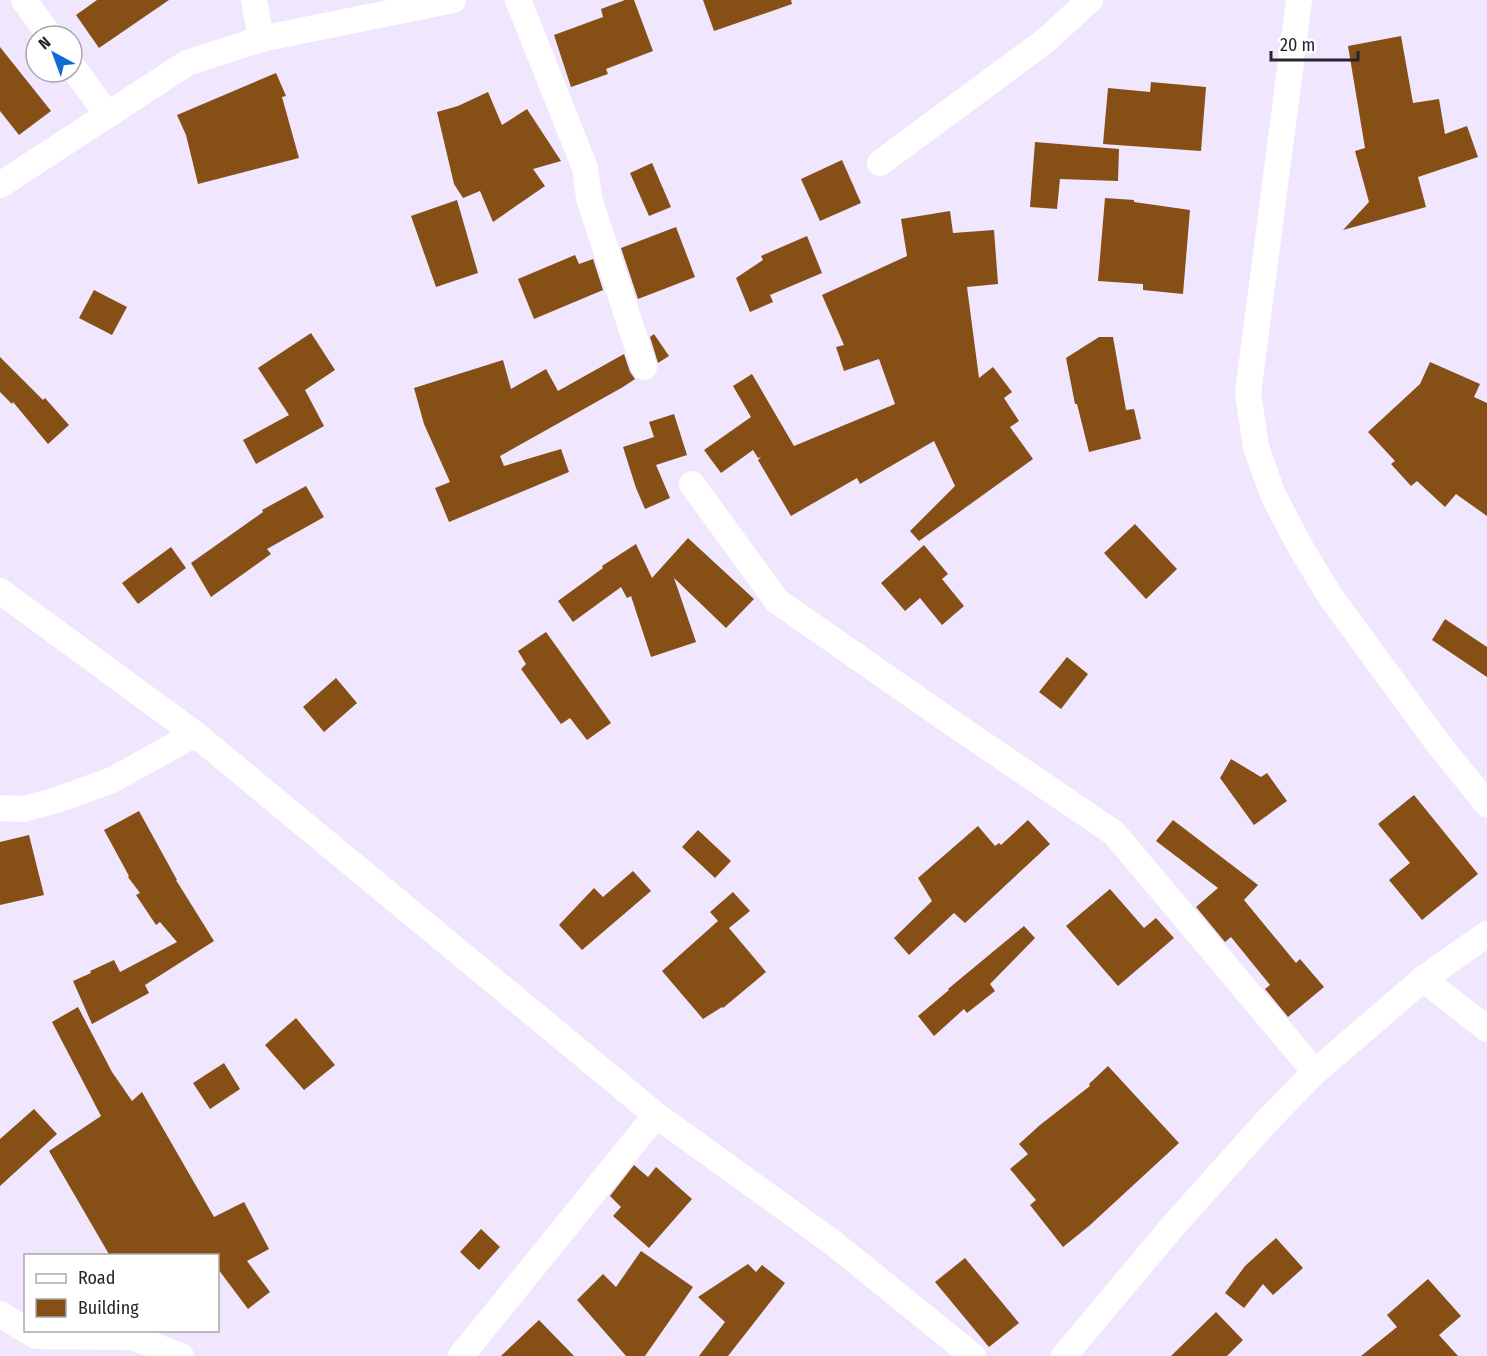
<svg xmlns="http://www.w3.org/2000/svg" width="1487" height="1356" font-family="'Fira Sans Condensed',sans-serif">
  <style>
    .building { fill: #864f15 }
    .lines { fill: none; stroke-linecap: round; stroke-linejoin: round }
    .street { stroke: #fff; stroke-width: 26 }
  </style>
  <rect width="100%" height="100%" fill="#f0e6fe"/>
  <g class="building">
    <path d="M97 0H169L99 48 76 15Z"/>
    <path d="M625 0H634L653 51 606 69 608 74 571 87 554 35 603 17 601 9Z"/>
    <path d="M703 0H791L792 4 714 31Z"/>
    <path d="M1401 36 1413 103 1439 99 1445 134 1467 126 1478 157 1418 177 1426 207 1343 230 1369 202 1355 151 1365 148 1348 46Z"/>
    <path d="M0 47 51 111 19 135 0 111Z"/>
    <path d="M276 73 286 96 282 97 299 158 198 184 186 135 177 115Z"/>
    <path d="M1151 82 1206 87 1201 151 1103 144 1108 88 1150 92Z"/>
    <path d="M488 92 502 125 527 109 561 161 533 169 545 186 493 222 480 191 463 198 454 184 437 112 458 106Z"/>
    <path d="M1035 142 1119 149 1118 181 1060 179 1057 209 1030 207Z"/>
    <path d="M842 160 861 203 820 221 801 179Z"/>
    <path d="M652 163 671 207 649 216 630 173Z"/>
    <path d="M1105 198 1134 200V202L1190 210 1183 294 1143 290V284L1098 281Z"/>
    <path d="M457 200 478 273 436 287 411 216Z"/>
    <path d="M950 211 953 233 994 230 998 284 967 287 979 378 993 367 1012 392 1004 398 1019 421 1010 427 1033 459 919 541 910 531 955 486 934 441 860 484 857 478 791 516 758 460 761 457 758 458 753 450 721 473 704 450 751 417 733 386 752 374 794 446 895 404 879 359 844 371 836 347 844 345 822 295 907 256 901 219Z"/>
    <path d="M676 227 695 277 638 299 621 248Z"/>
    <path d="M807 236 822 273 770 295 773 302 750 312 736 278 763 260 761 256Z"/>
    <path d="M575 255 579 264 593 259 603 290 534 319 518 279Z"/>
    <path d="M94 290 127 307 112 335 79 318Z"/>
    <path d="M311 333 335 370 305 390 324 426 256 464 243 440 289 415 258 368Z"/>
    <path d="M654 334 669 356 658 363 650 337Z"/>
    <path d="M1099 337H1113L1126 410 1134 409 1141 439 1089 452 1077 404H1075L1066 358Z"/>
    <path d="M624 354 630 372 635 379 623 387 500 456 504 466 561 449 569 472 449 522 435 488 450 482 424 424 414 388 503 360 511 389 546 369 558 391Z"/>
    <path d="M0 357 43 400 45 398 69 425 48 444 13 402 12 404 0 392Z"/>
    <path d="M1430 362 1480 384 1474 397 1487 403V516L1456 494 1445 507 1417 481 1411 486 1391 464 1395 461 1368 432 1420 384Z"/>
    <path d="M674 414 687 455 656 465 670 498 645 509 636 488 623 447 654 437 649 422Z"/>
    <path d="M306 486 324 517 267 549 271 554 211 597 191 563 263 512 262 510Z"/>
    <path d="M1135 524 1177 569 1146 599 1104 553Z"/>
    <path d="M688 538 754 599 726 628 674 578 696 642 651 657 631 596 627 598 621 587 573 622 558 601 603 568 602 566 636 544 652 578Z"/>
    <path d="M924 545 948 574 942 579 964 606 942 625 920 598 905 611 881 583Z"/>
    <path d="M171 547 186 568 138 604 122 583Z"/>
    <path d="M1445 619 1487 647V677L1432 640Z"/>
    <path d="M546 632 611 723 587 740 570 718 561 724 521 669 526 664 518 651Z"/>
    <path d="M1067 657 1088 674 1061 709 1039 692Z"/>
    <path d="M336 678 357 703 324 732 303 707Z"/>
    <path d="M1231 759 1261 777 1267 773 1287 801 1254 825 1220 778Z"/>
    <path d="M1414 795 1478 874 1422 920 1389 880 1410 863 1378 824Z"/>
    <path d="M139 811 177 880H176L214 941 145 985 149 993 92 1024 73 981 91 973 90 971 114 960 120 972 177 942 160 922 156 925 136 895 140 893 128 877 129 876 104 830Z"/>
    <path d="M1028 820 1050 844 965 923 954 913 909 955 894 938 932 901 918 878 978 826 995 846 999 843 1001 845Z"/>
    <path d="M1173 820 1258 885 1244 900 1296 963 1300 959 1324 987 1288 1017 1265 989 1270 985 1231 937 1225 942 1196 907 1218 888 1156 841Z"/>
    <path d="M698 830 731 861 715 878 682 847Z"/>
    <path d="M29 835 44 895 0 905V842Z"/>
    <path d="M633 871 651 891 582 950 559 925 594 888 603 897Z"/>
    <path d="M1110 889 1144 928 1156 918 1174 938 1118 986 1066 926Z"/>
    <path d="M733 892 750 911 729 928 766 972 723 1008 722 1007 703 1019 662 971 718 921 710 912Z"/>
    <path d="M1024 926 1035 938 990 984 995 991 967 1013 964 1009 934 1036 918 1016 949 990 948 989Z"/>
    <path d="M78 1007 112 1072 132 1101 142 1092 214 1217 244 1202 269 1249 247 1261 270 1292 248 1309 218 1269V1256H110L49 1151 101 1116 52 1022Z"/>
    <path d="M296 1018 335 1065 304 1090 265 1045Z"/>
    <path d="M224 1063 240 1089 210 1109 193 1083Z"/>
    <path d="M1108 1066 1179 1143 1089 1226 1063 1247 1030 1205 1036 1200 1010 1169 1028 1154 1019 1144 1040 1125 1090 1086 1089 1084Z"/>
    <path d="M34 1109 57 1134 0 1186V1139Z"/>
    <path d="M634 1165 648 1177 656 1167 692 1199 649 1248 613 1216 621 1207 610 1196Z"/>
    <path d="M481 1229 500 1247 479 1270 460 1252Z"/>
    <path d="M1276 1238 1303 1268 1273 1295 1263 1284 1244 1308 1225 1293 1245 1266Z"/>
    <path d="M641 1251 693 1287 645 1356H626L577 1300 603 1274 616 1287Z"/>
    <path d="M965 1258 1019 1323 989 1347 935 1282Z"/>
    <path d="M748 1264 756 1272 762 1265 785 1283 728 1356H699L725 1322 698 1297Z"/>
    <path d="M1428 1279 1461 1316 1439 1335 1458 1356H1361L1397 1327 1387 1315Z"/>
    <path d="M1216 1312 1243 1340 1227 1356H1171Z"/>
    <path d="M539 1320 574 1356H501Z"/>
  </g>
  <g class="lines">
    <g class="street">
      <path d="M24 0 50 36"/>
      <path d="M254 0 261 39"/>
      <path d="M518 0 585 168 589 198 644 367"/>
      <path d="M1299 0 1248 393 1256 447 1273 495 1302 550 1330 596 1437 742 1487 804"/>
      <path d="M72 66 107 114"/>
      <path d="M880 163 1045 41 1090 0"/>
      <path d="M0 185 187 63 261 39 453 0"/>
      <path d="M692 484 777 601 958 727 1114 833 1315 1072"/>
      <path d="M0 591 195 734 656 1115 832 1242 973 1356"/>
      <path d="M0 808 23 809 57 800 112 780 195 734"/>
      <path d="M1423 979 1487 1029"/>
      <path d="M0 1314 26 1330"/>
      <path d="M26 1330 36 1336 132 1337 181 1356"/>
      <path d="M461 1356 656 1115"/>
      <path d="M1064 1356 1173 1226 1268 1120 1315 1072 1423 979 1487 934"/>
    </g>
  </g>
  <rect x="24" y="1254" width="195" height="78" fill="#ffffff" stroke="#a9a7ab" stroke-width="1.5"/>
  <rect x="36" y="1274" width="30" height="9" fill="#ffffff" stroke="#a9a7ab" stroke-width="1.5"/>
  <text x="78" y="1284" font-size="18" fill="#28242d">Road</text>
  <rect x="36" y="1299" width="30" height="18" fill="#864f15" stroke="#a9a7ab" stroke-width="1.5"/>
  <text x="78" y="1314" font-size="18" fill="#28242d">Building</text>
  <g transform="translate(54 54) rotate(319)"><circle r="28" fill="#ffffff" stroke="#a9a7ab" stroke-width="1.5"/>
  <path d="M0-4.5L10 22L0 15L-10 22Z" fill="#146ad4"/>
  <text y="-9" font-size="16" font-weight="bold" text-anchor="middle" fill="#28242d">N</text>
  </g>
  <path d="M1271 51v9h87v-9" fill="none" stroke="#28242d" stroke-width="3"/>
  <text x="1280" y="51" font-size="18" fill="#28242d" stroke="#ffffff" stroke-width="4.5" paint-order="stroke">20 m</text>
</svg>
